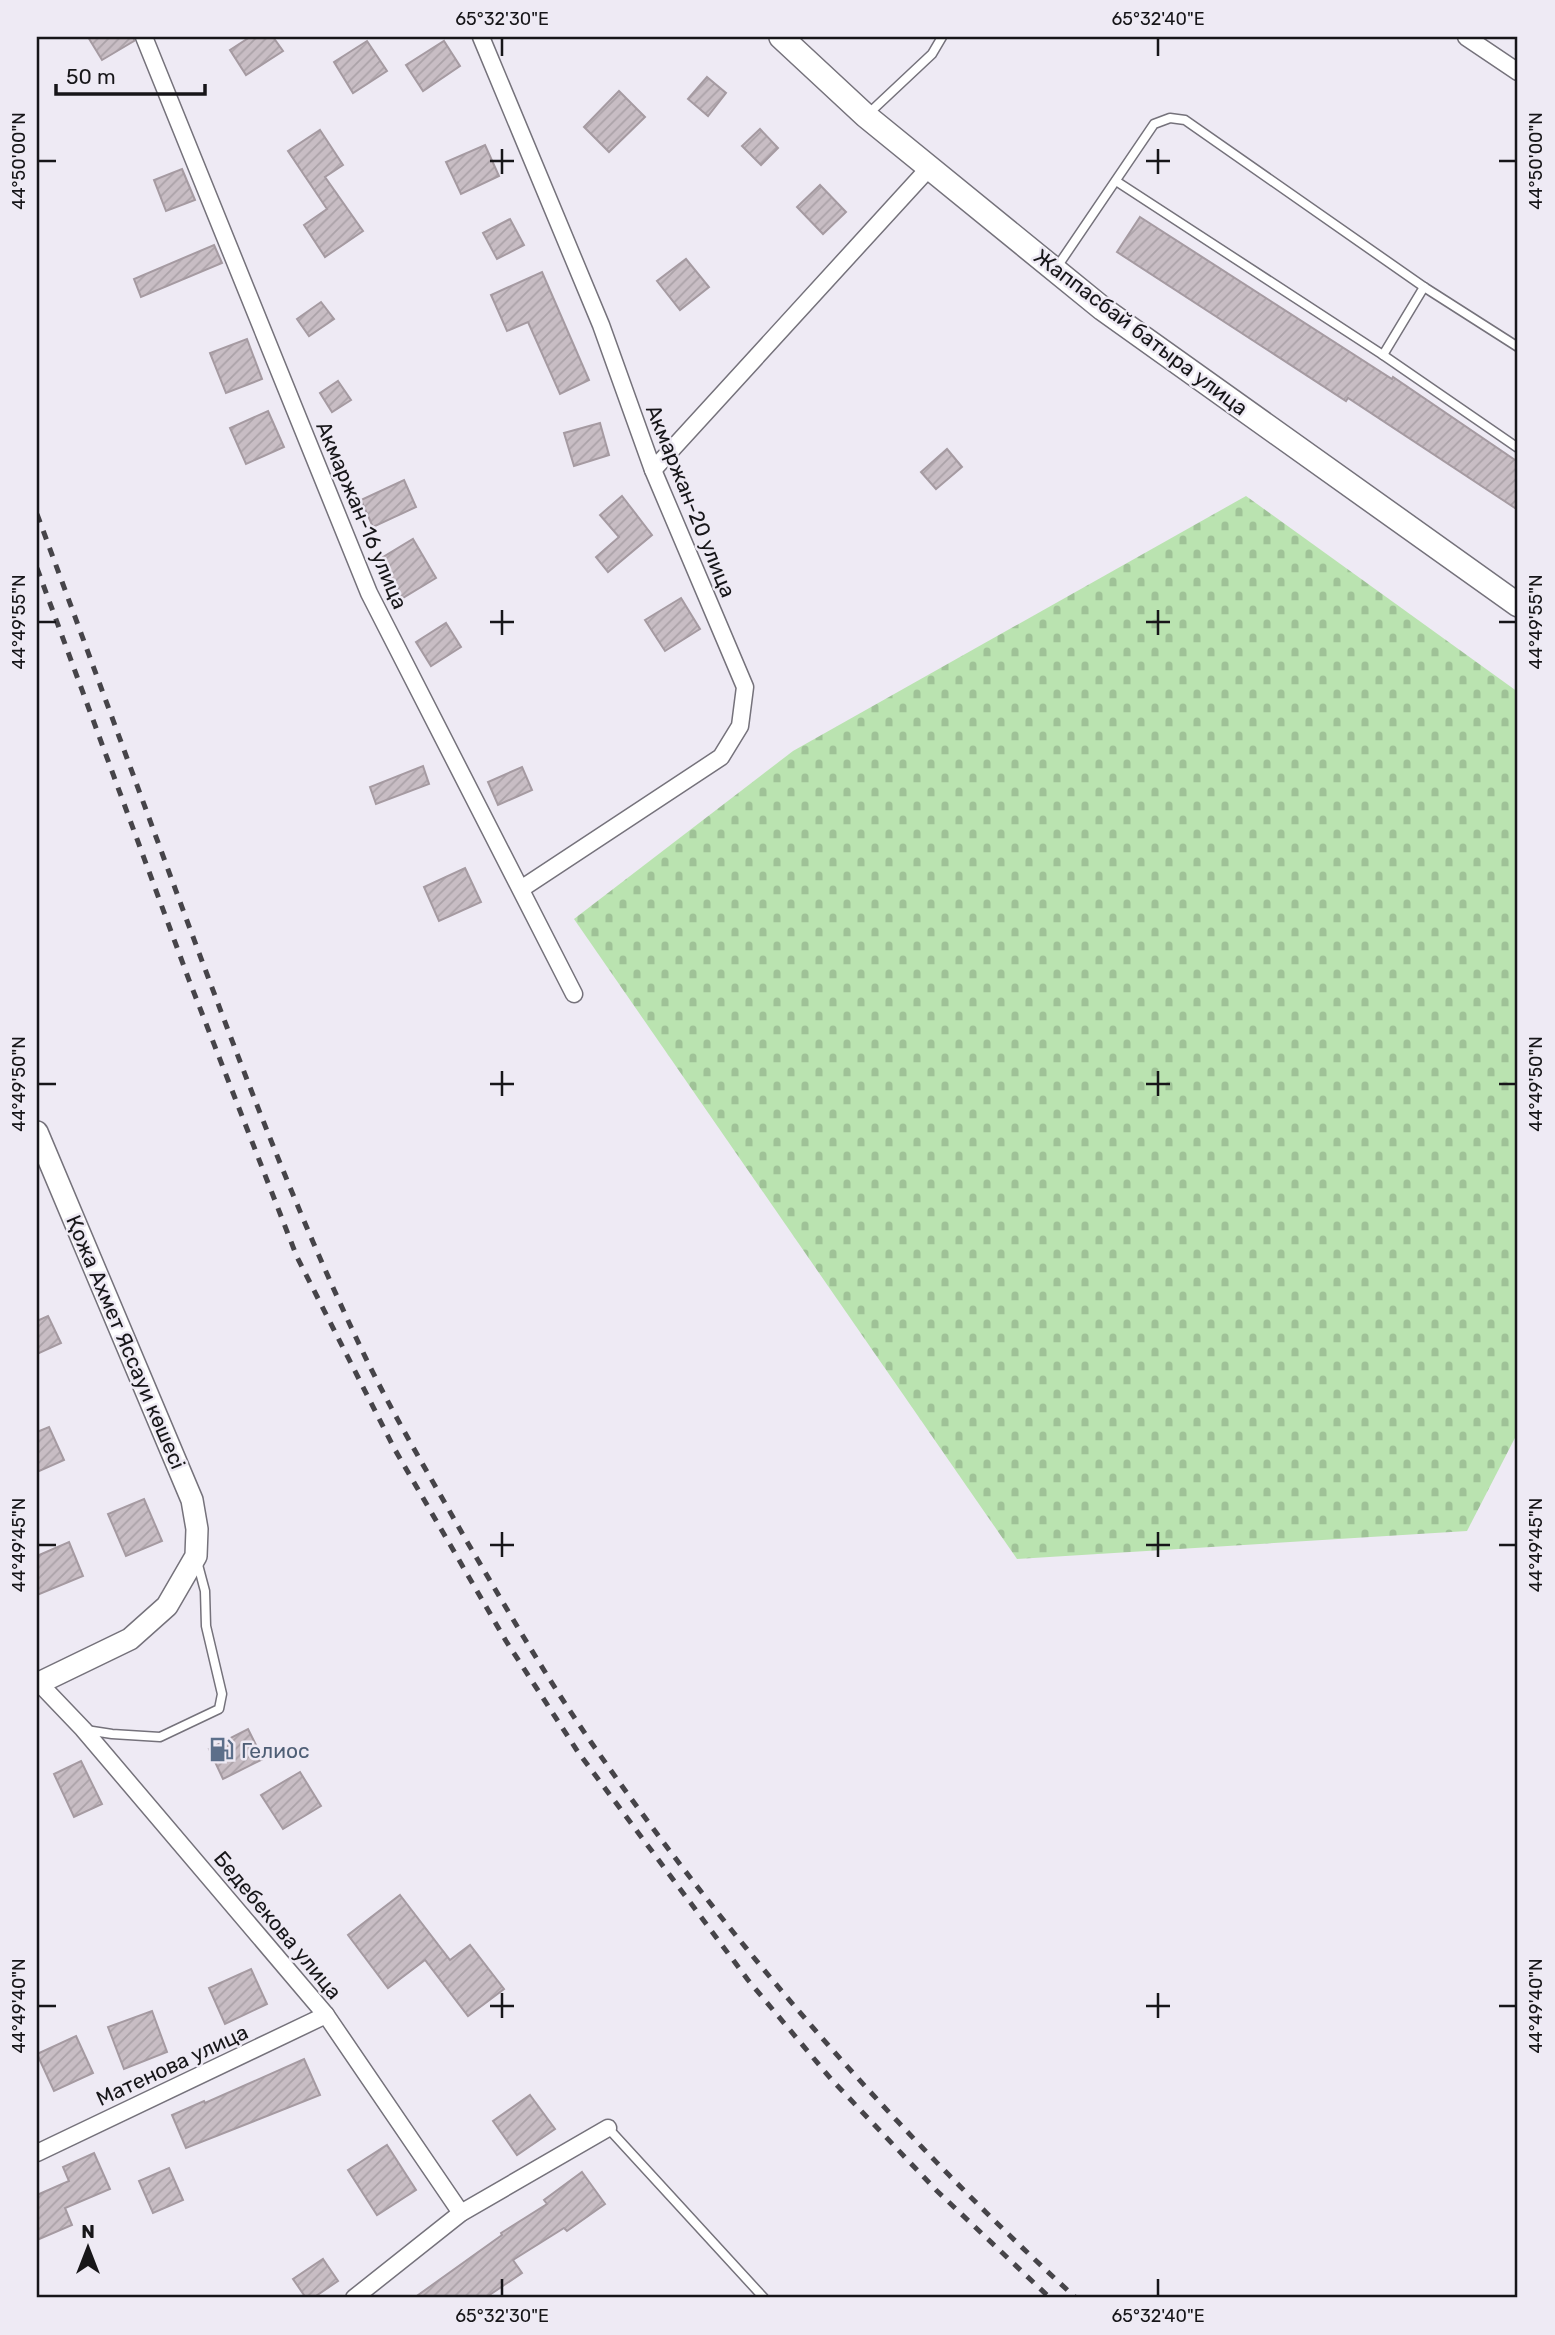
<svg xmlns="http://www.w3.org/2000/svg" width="1555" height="2335" font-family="Rubik,sans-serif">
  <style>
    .cemetery { fill: url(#cemetery-stones) }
    .building { fill: url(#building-hatch); stroke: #a59aa1; stroke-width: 2 }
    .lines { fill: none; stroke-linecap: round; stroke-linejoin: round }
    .service-casing { stroke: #75727b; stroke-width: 11 }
    .minor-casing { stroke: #75727b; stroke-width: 19 }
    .tertiary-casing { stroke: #75727b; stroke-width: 24 }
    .secondary-casing { stroke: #75727b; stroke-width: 26 }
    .service { stroke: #fff; stroke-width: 8 }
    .minor { stroke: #fff; stroke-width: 16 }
    .tertiary { stroke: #fff; stroke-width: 21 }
    .secondary { stroke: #fff; stroke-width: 23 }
    .rail { stroke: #464449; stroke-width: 5; stroke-dasharray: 9 9; stroke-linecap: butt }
    .ticks { fill: none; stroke: #171619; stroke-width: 2.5 }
    .labels { text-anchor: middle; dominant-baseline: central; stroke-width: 5; stroke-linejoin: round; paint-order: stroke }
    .street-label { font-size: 21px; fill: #171619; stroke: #eeeaf4 }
    .service-label { font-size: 21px; fill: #4e5e75; stroke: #eeeaf4; text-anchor: start }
    .neatline { fill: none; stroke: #171619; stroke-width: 2.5 }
    .ticks-label { font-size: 18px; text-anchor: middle; fill: #171619 }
  </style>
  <defs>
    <pattern id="cemetery-stones" width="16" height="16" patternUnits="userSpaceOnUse" patternTransform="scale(1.75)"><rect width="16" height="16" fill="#bae3b0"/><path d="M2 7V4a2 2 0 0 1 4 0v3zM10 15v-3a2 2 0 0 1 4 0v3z" fill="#9fc297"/></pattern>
    <pattern id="building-hatch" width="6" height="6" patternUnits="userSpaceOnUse" patternTransform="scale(1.75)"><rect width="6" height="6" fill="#c8bdc4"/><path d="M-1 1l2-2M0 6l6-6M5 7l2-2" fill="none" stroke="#aba2a8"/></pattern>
  </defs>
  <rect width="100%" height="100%" fill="#eeeaf4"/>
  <path class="cemetery" d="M1246 496 1518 692V1432L1467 1531 1017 1559 574 919 793 751Z"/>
  <g class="building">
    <path d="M88 37H134V41L102 60Z"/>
    <path d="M250 37H273L283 51 246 75 230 50Z"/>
    <path d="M367 41 387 71 353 93 334 62Z"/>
    <path d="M444 41 460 66 423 91 406 65Z"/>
    <path d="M707 77 726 93 708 116 688 99Z"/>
    <path d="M619 91 645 117 609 152 584 127Z"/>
    <path d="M760 129 778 148 761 165 742 146Z"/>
    <path d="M320 130 343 165 325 177 363 231 325 257 304 225 327 209 288 151Z"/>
    <path d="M485 145 499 176 461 194 446 162Z"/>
    <path d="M182 169 195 200 166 211 154 180Z"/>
    <path d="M820 185 846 212 823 234 797 207Z"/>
    <path d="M1140 217 1392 379 1393 377 1518 462V510L1348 398 1346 401 1117 252Z"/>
    <path d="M510 219 524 245 497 259 483 233Z"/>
    <path d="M214 245 222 263 141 297 134 279Z"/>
    <path d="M686 259 709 287 680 310 657 281Z"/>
    <path d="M542 272 589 380 560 394 528 322 507 331 491 295Z"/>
    <path d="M321 302 334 319 309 336 297 319Z"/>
    <path d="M247 339 262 379 226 393 210 353Z"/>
    <path d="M338 381 351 400 332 412 320 393Z"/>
    <path d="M268 411 284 447 246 464 230 428Z"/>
    <path d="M600 423 609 455 574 466 564 433Z"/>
    <path d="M947 449 962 467 936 489 921 472Z"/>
    <path d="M404 480 416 507 373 527 361 500Z"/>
    <path d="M622 496 652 535 608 572 596 557 619 537 600 515Z"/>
    <path d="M413 539 436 578 401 599 378 560Z"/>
    <path d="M681 598 700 629 665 651 645 620Z"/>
    <path d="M446 623 461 647 431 666 416 642Z"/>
    <path d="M423 766 429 784 376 804 370 787Z"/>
    <path d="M522 767 532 790 498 805 488 782Z"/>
    <path d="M465 868 481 902 439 921 424 887Z"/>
    <path d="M48 1316 61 1343 37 1354V1321Z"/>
    <path d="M49 1427 64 1460 37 1472V1432Z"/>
    <path d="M144 1499 162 1541 126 1556 108 1514Z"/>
    <path d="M69 1542 83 1576 37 1595V1556Z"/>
    <path d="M248 1729 263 1759 223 1779 209 1749Z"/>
    <path d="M81 1761 102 1804 74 1817 54 1774Z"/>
    <path d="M300 1772 321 1806 283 1829 261 1795Z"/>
    <path d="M400 1895 450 1960 470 1945 504 1989 468 2016 425 1960 388 1988 348 1935Z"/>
    <path d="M251 1969 267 2004 225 2024 209 1988Z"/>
    <path d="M152 2011 167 2052 124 2069 108 2027Z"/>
    <path d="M76 2036 93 2073 54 2091 37 2054Z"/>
    <path d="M304 2059 320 2095 186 2148 172 2115 204 2101 205 2103Z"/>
    <path d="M530 2095 555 2129 517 2155 493 2121Z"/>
    <path d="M387 2145 416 2190 377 2215 348 2170Z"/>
    <path d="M94 2153 110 2189 65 2208 72 2225 37 2240V2195L69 2181 63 2167Z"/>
    <path d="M169 2168 183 2200 153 2213 139 2181Z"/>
    <path d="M582 2172 605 2204 567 2231 564 2228 513 2260 522 2273 485 2298H414L502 2235 501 2233 547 2204 544 2200Z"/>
    <path d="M323 2259 338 2281 313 2298H306L293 2279Z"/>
  </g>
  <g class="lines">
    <defs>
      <g id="service">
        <path d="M867 115 932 54 942 37"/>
        <path d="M1116 181 1383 355 1518 448"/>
        <path d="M1057 267 1154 124 1170 118 1185 120 1424 287 1518 347"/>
        <path d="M1383 355 1424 287"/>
        <path d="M86 1730 112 1734 160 1737 219 1709 222 1694 206 1626 205 1591 197 1561"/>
        <path d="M608 2128 764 2298"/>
      </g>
      <g id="minor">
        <path d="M144 37 369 593 574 994"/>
        <path d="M481 37 601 325 653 470 745 687 740 726 721 757 521 889"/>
        <path d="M1466 37 1518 72"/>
        <path d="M653 470 929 168"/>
        <path d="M39 1683 83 1729 326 2015 461 2213"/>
        <path d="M37 2153 326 2015"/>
        <path d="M354 2298 461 2213 608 2128"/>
      </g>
      <path id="tertiary" d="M37 1132 192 1500 197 1529 196 1556 167 1606 130 1639 37 1684"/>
      <path id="secondary" d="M781 37 866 116 1103 309 1518 605"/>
    </defs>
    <use href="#service" class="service-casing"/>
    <use href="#minor" class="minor-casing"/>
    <use href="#tertiary" class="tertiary-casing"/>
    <use href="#secondary" class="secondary-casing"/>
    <use href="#service" class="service"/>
    <use href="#minor" class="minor"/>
    <use href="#tertiary" class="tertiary"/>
    <use href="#secondary" class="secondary"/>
    <g class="rail">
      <path d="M37 514C87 649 136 783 186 918 240 1063 294 1207 360 1346 391 1412 430 1476 466 1540 507 1609 547 1679 593 1745 733 1946 895 2132 1076 2298"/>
      <path d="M37 568 189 980 297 1257 394 1448 506 1641 578 1752 748 1980 831 2079 937 2191 1050 2298"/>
    </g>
  </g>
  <path class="ticks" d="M502 38V56M1158 38V56M502 149V174M1158 149V174M38 161H56M490 161H514M1146 161H1170M1499 161H1516M502 610V635M1158 610V635M38 622H56M490 622H514M1146 622H1170M1499 622H1516M502 1071V1096M1158 1071V1096M38 1084H56M490 1084H514M1146 1084H1170M1499 1084H1516M502 1532V1557M1158 1532V1557M38 1545H56M490 1545H514M1146 1545H1170M1499 1545H1516M502 1993V2018M1158 1993V2018M38 2006H56M490 2006H514M1146 2006H1170M1499 2006H1516M502 2279V2296M1158 2279V2296"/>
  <defs>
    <symbol id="fuel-bare" viewBox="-9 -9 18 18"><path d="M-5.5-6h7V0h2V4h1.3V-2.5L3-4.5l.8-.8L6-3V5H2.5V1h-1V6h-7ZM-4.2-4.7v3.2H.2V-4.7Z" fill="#5c6f8a" stroke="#eeeaf4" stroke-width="2.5" paint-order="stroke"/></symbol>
  </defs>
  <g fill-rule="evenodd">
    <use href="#fuel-bare" x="204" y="1732" width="35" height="35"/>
  </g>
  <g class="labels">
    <g class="street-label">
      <text transform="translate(1141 332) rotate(37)">Жаппасбай батыра улица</text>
      <text transform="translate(691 501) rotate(68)">Акмаржан-20 улица</text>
      <text transform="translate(362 515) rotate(67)">Акмаржан-16 улица</text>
      <text transform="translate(126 1342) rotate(67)">Қожа Ахмет Яссауи көшесі</text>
      <text transform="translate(278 1925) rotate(50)">Бедебекова улица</text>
      <text transform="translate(172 2065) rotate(-25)">Матенова улица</text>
    </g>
    <g class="service-label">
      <text x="241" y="1750">Гелиос</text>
    </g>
  </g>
  <rect width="1555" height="2335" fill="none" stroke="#eeeaf4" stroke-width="77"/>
  <g transform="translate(88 2248)" stroke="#eeeaf4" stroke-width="5" paint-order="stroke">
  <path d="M0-5L12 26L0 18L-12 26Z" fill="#171619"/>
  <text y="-10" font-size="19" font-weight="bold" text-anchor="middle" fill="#171619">N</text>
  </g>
  <path d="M56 84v10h149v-10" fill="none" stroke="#171619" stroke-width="3.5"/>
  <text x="66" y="84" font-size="21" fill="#171619" stroke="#eeeaf4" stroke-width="5" paint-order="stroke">50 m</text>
  <rect x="38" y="38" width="1478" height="2258" class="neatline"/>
  <g class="ticks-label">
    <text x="502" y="25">65°32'30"E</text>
    <text x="1158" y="25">65°32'40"E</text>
    <text transform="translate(19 161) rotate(-90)" y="6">44°50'00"N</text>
    <text transform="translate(1536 161) rotate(-90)" y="6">44°50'00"N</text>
    <text transform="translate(19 622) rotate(-90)" y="6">44°49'55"N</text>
    <text transform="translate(1536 622) rotate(-90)" y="6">44°49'55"N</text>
    <text transform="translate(19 1084) rotate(-90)" y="6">44°49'50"N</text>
    <text transform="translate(1536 1084) rotate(-90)" y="6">44°49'50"N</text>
    <text transform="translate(19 1545) rotate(-90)" y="6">44°49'45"N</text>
    <text transform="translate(1536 1545) rotate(-90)" y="6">44°49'45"N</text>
    <text transform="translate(19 2006) rotate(-90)" y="6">44°49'40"N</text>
    <text transform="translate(1536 2006) rotate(-90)" y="6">44°49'40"N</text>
    <text x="502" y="2322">65°32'30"E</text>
    <text x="1158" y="2322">65°32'40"E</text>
  </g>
</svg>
